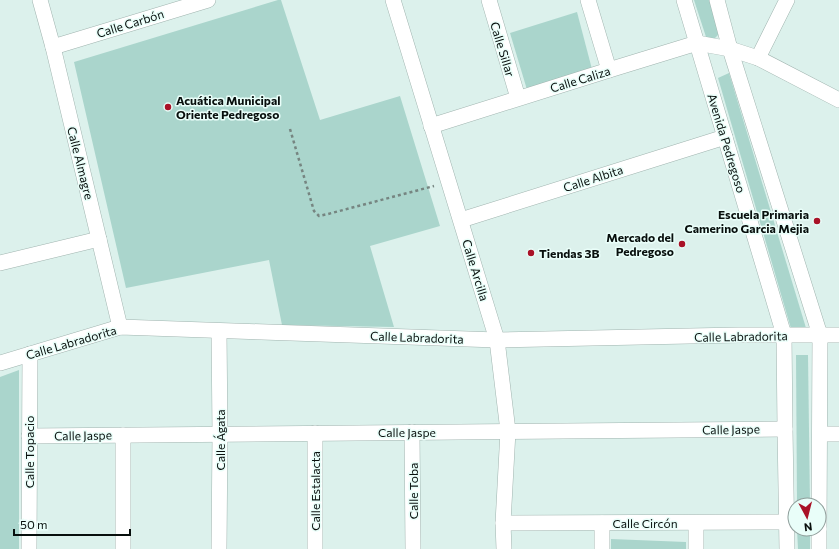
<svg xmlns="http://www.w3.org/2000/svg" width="839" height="549" font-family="Commissioner,sans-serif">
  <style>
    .green { fill: #aad5cc }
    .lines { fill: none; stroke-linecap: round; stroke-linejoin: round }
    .street-casing { stroke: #a0b4af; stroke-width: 16 }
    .path { stroke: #768581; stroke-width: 2.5; stroke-dasharray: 3 3; stroke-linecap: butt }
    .street { stroke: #fff; stroke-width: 15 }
    .poi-dot { fill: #a91227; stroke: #e9fef9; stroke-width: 1.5 }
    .labels { text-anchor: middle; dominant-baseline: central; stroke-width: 3; stroke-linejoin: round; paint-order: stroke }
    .street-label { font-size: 12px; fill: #080f0d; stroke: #e9fef9 }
    .poi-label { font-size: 12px; font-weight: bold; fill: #080f0d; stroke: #e9fef9; text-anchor: start }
  </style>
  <rect width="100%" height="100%" fill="#dcf1ec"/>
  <g class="green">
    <path d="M278 0H281L320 120 400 96 440 226 370 246 394 327 282 325 269 260 126 288 74 62Z"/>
    <path d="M694 0H710L719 34 715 38 707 40Z"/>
    <path d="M577 12 593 73 528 93 510 33Z"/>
    <path d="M729 73 806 328 792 332 718 78Z"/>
    <path d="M796 355H808L810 505H797Z"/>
    <path d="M19 370V549H0V377Z"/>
    <path d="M797 529H810V549H798Z"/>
    <path d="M611 539 686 542V549H611Z"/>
  </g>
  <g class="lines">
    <defs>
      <g id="street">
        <path d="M40 0 53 47 120 327"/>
        <path d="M393 0 497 340 508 431 503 523 504 549"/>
        <path d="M489 0 518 98"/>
        <path d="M588 0 609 70"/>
        <path d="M684 0 784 335 785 429 787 549"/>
        <path d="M717 0 730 49 820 335 819 529"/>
        <path d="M53 47 208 0"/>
        <path d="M758 58 787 0"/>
        <path d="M431 126 609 70 697 43 730 49 758 58 839 100"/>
        <path d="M461 220 725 137"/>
        <path d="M0 263 99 239"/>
        <path d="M0 363 120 327 497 340 738 335H839"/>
        <path d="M412 432 413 549"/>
        <path d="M820 434H839"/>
        <path d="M123 435V549"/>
        <path d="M29 436 785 429"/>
        <path d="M503 523 787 522"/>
        <path d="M29 549 30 354"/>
        <path d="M219 549 220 434 219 331"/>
        <path d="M315 549V433"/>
        <path d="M602 549V523"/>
        <path d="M696 549V523"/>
        <path d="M819 549V529"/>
      </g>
    </defs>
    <use href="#street" class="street-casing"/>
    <path class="path" d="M290 129 314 211 319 216 328 214 434 186"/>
    <use href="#street" class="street"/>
  </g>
  <g class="poi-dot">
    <circle cx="168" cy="107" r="4"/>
    <circle cx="817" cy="221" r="4"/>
    <circle cx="682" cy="244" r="4"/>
    <circle cx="531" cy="253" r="4"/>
  </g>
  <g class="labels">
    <g class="street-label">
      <text transform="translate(130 23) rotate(-17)">Calle Carbón</text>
      <text transform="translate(503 49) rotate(73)">Calle Sillar</text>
      <text transform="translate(580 79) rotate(-17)">Calle Caliza</text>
      <text transform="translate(727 143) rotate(73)">Avenida Pedregoso</text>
      <text transform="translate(81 163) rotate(76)">Calle Almagre</text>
      <text transform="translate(593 178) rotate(-18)">Calle Albita</text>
      <text transform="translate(476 270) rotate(73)">Calle Arcilla</text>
      <text transform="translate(741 336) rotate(-1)">Calle Labradorita</text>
      <text transform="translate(417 337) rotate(2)">Calle Labradorita</text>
      <text transform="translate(71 342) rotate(-16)">Calle Labradorita</text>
      <text transform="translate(731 429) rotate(-1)">Calle Jaspe</text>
      <text x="407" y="432">Calle Jaspe</text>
      <text transform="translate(83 435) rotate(-1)">Calle Jaspe</text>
      <text transform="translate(220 440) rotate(-90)">Calle Ágata</text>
      <text transform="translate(29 452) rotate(-90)">Calle Topacio</text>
      <text transform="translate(315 491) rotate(-90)">Calle Estalacta</text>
      <text transform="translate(413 491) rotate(-90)">Calle Toba</text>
      <text x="645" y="523">Calle Circón</text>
    </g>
    <g class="poi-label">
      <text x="176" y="100">Acuática Municipal<tspan x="176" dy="14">Oriente Pedregoso</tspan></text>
      <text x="809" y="214" text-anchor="end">Escuela Primaria<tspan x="809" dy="14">Camerino Garcia Mejia</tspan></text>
      <text x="674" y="237" text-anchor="end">Mercado del<tspan x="674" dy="14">Pedregoso</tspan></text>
      <text x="539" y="253">Tiendas 3B</text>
    </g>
  </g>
  <g transform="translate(807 517) rotate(173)"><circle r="19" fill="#e9fef9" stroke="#8f9e9b"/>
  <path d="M0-3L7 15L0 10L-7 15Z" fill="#a91227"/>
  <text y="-6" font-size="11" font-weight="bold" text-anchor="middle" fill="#080f0d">N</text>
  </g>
  <path d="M14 529v6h116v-6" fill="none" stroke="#080f0d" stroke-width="2"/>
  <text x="20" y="529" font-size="12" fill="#080f0d" stroke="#e9fef9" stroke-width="3" paint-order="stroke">50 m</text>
</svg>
